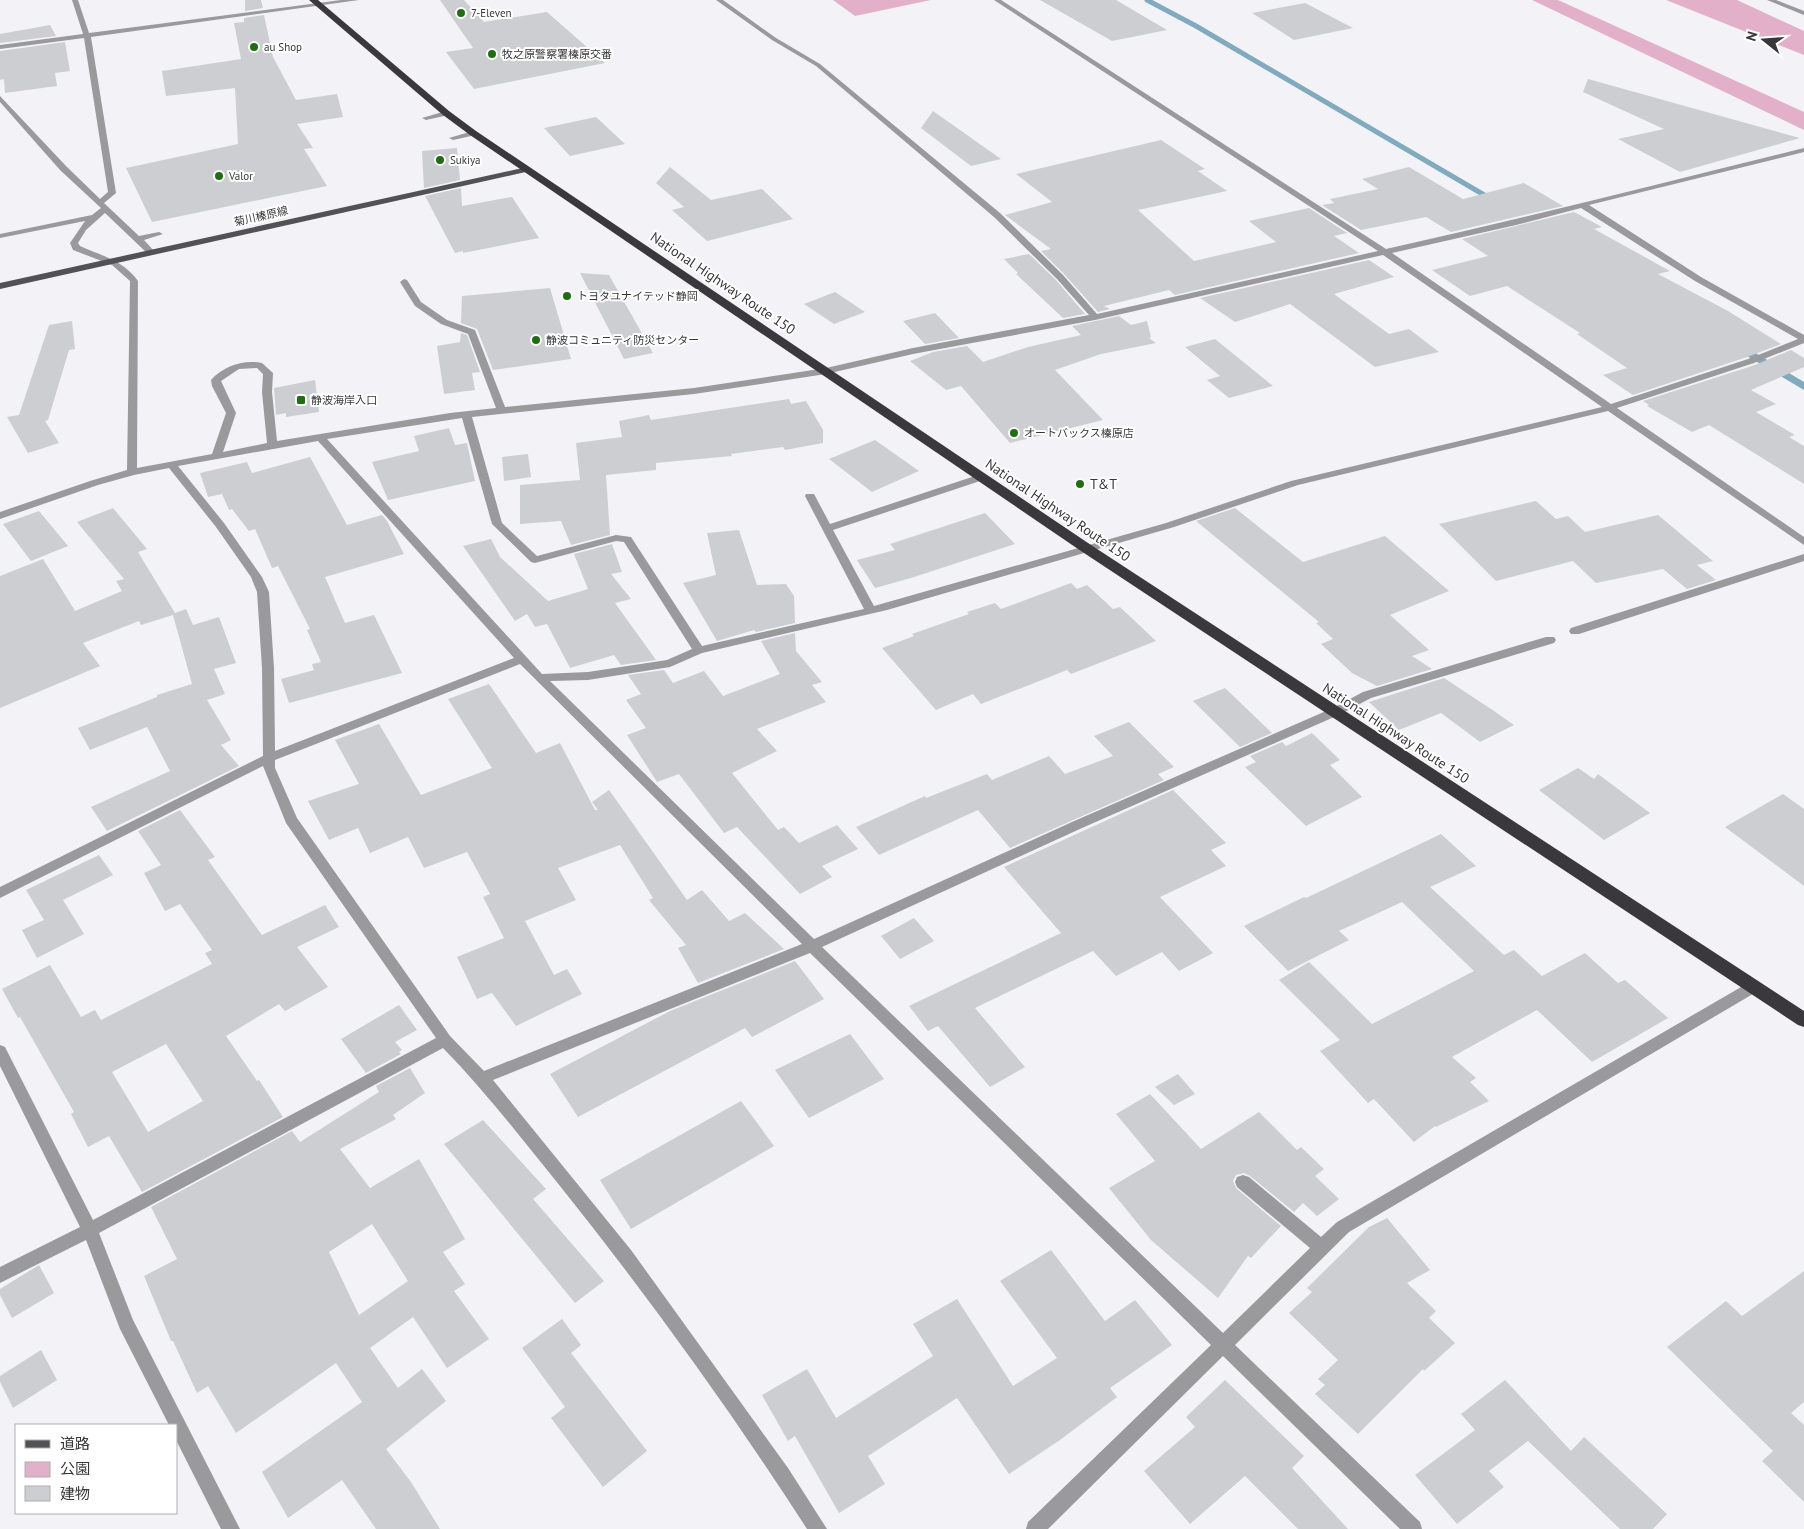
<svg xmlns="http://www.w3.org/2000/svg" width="1804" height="1529" font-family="'PT Sans','Noto Sans JP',sans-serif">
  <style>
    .green { fill: #e2b0c9 }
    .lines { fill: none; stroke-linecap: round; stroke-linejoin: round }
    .stream-far1 { stroke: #80aabe; stroke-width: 5 }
    .stream { stroke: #80aabe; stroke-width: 7 }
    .building { fill: #ccced2; fill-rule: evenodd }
    .minor { fill: #9a999b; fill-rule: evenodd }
    .major { fill: #525153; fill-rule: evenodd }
    .highway { fill: #3a383a; fill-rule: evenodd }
    .poi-dot { fill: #206e12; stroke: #fff; stroke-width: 2 }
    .labels { text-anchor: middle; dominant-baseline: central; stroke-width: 4; stroke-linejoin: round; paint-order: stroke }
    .far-poi-label { font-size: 11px; fill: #373738; stroke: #fff; text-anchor: start }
    .far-street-label { font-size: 11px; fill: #373738; stroke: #fff }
    .street-label { font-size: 14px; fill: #373738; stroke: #fff }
    .poi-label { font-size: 14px; fill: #373738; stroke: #fff; text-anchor: start }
  </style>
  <rect width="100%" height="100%" fill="#f3f3f7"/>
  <g class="green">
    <path d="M833 0H931L855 16Z"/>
    <path d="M1532 0H1558L1804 112V130Z"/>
    <path d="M1666 0H1737L1804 31V55Z"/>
  </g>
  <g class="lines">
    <path class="stream-far1" d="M1147 0 1196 26 1491 199"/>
    <path class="stream" d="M1742 349 1804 386"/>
  </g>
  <g class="building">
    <path d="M245 0H261L263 8 245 11Z"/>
    <path d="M440 0H464L484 22 547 12 605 63 474 89 446 52 473 48Z"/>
    <path d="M1040 0H1116L1167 30 1112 41Z"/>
    <path d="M1305 3 1353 28 1294 40 1252 13Z"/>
    <path d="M264 15 273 57 296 100 337 94 343 117 297 124 313 148 304 149 327 186 152 222 126 168 238 144 235 88 166 96 162 71 241 59 234 23 244 22V18Z"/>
    <path d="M50 25 56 36 0 43V34Z"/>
    <path d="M65 42 70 71 55 73 57 86 5 93 4 79 0 80V51Z"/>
    <path d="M1588 79 1800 138 1680 172 1618 139 1664 129 1583 92Z"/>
    <path d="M933 111 1001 159 971 166 921 128Z"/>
    <path d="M596 117 625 144 570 156 544 128Z"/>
    <path d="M1161 140 1205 169 1198 171 1227 191 1138 210 1194 261 1276 242 1249 221 1309 208 1347 233 1334 236 1359 253 1175 295 1169 290 1104 306 1110 309 1098 312 1064 274 1041 251 1051 249 1005 215 1052 202 1016 174Z"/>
    <path d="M457 148 460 180 424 188 422 151Z"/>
    <path d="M670 167 711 200 762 189 793 219 707 241 672 210 684 207 656 183Z"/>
    <path d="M1409 167 1463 199 1524 183 1563 206 1451 232 1426 217 1361 230 1322 205 1334 203 1330 199 1378 189 1362 179Z"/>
    <path d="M461 188 462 206 512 197 539 238 463 253V251L455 253 425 196Z"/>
    <path d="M1574 212 1602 227 1594 229 1670 271 1658 274 1728 311 1781 344 1747 357 1633 395 1603 375 1627 368 1577 334 1580 333 1507 286 1470 296 1432 270 1488 256 1462 239Z"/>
    <path d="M1029 254 1056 280 1085 314 1063 318 1016 274 1018 273 1004 259Z"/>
    <path d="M1369 260 1394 277 1334 294 1389 334 1409 329 1439 352 1375 367 1290 304 1235 322 1200 298Z"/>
    <path d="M580 273 609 275 653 353 624 359Z"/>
    <path d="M550 288 571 359 493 370 477 329 461 323 462 296Z"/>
    <path d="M835 292 865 312 834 324 804 304Z"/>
    <path d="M935 313 959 338 925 344 903 321Z"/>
    <path d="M1119 316 1131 325 1147 321 1151 337 1149 338 1156 343 1101 354 1055 370 1103 420 1010 443 961 386 946 390 910 361 933 352 967 346 983 362 1028 347 1081 335 1072 326Z"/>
    <path d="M72 321 75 349 69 350 48 420 45 421 59 443 28 453 7 417 19 415 49 325Z"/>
    <path d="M461 333 467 335 480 372 472 373 475 390 444 394 437 346 460 342Z"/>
    <path d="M1215 339 1273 386 1229 398 1207 380 1220 376 1185 347Z"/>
    <path d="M1791 350 1804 358V367L1751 390 1776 404 1756 412 1795 435 1789 437 1804 446V484L1709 425 1692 432 1647 406 1649 405 1643 401 1755 365Z"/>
    <path d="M315 380 319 412 286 417V413L276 415 274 388Z"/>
    <path d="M789 399 791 404 806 401 823 430V443L785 450 783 447 731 454 732 456 656 463V470L606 475 610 535 571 545 561 521 520 524V485L580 480 576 443 622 437 619 421 649 415 651 420Z"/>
    <path d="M449 428 455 445 467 443 475 481 388 500 372 462 419 451 414 436Z"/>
    <path d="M875 440 919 471 872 492 829 459Z"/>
    <path d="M528 454 531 477 504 481 502 457Z"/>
    <path d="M310 457 347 525 382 515 387 521 404 554 325 577 345 623 374 615 402 673 289 703 281 679 314 670 312 664 321 662 307 630 310 629 278 566 272 568 255 529 249 531 232 509 229 510 222 494 208 497 200 473 247 462 252 473Z"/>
    <path d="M1536 501 1556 519 1568 516 1585 532 1658 515 1713 561 1697 565 1716 580 1687 589 1663 569 1596 583 1573 561 1496 581 1439 524Z"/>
    <path d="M113 508 147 549 138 552 175 613 186 609 193 625 219 617 236 663 214 669 225 694 207 700 231 740 221 745 239 766 107 831 91 807 170 771 147 727 90 750 78 728 157 697V695L192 684 173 615 141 625 139 621 83 643 100 666 0 708V576L43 559 75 611 122 591 116 581 124 579 77 522Z"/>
    <path d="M1235 508 1303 562 1385 536 1449 591 1390 615 1429 650 1412 656 1432 669 1377 686 1352 673 1321 644 1333 639 1316 623 1319 622 1196 521Z"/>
    <path d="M39 511 68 546 31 561 3 524Z"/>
    <path d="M985 513 1015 544 911 578 875 588 857 560 895 550 890 544Z"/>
    <path d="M739 530 757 585 786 584 794 596 795 623 756 632 754 630 717 641 683 583 716 575 707 533Z"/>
    <path d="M491 539 500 557 548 601 588 589 574 554 612 544 622 572 611 574 631 599 615 603 656 660 621 665 614 655 570 668 547 624 535 627 527 614 515 621 463 546Z"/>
    <path d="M1071 583 1077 589 1087 585 1113 609 1120 607 1156 641 1071 674 1067 670 981 704 973 694 936 710 882 648 914 636 912 634 969 614 967 612 995 603 1001 609Z"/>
    <path d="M795 633 796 651 822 682 812 685 826 702 757 729 777 751 732 773 778 830 784 827 799 843 837 825 858 849 822 866 832 877 800 894 737 827 724 833 679 774 657 782 627 735 646 728 626 700 641 694 628 675 664 670 673 683 704 671 723 696 780 674 761 641Z"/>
    <path d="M1444 678 1491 709 1514 725 1480 742 1441 713 1399 730 1369 702Z"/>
    <path d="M489 684 536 753 560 743 595 810H598L592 802 609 790 687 900 702 890 729 921 745 913 784 949 698 983 678 948 686 945 649 900 653 898 620 845 558 868 576 900 525 921 554 975 567 969 582 994 516 1026 492 993 477 999 457 957 504 938 483 897 490 894 467 852 424 868 408 837 370 853 358 828 329 840 308 801 359 784 335 740 379 724 421 795 492 768 448 699Z"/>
    <path d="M1225 688 1272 733 1240 747 1193 701Z"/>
    <path d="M1129 722 1174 767 1158 774 1164 780 1010 848 978 810 879 855 856 827 925 796 926 798 987 774 992 780 1049 756 1065 774 1113 756 1094 736Z"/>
    <path d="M1312 733 1340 760 1330 765 1362 797 1306 826 1245 767 1256 762 1250 756 1282 742 1286 746Z"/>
    <path d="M1578 768 1594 779 1598 774 1650 813 1604 840 1539 790Z"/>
    <path d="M1173 790 1226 843 1211 850 1226 866 1160 897 1213 953 1179 971 1162 952 1116 976 1093 951 975 1008 1025 1067 990 1087 938 1026 928 1031 909 1006 1061 933 1004 867Z"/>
    <path d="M1783 794 1804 809V886L1725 827Z"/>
    <path d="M180 810 215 857 208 860 262 935 325 905 339 927 297 947 328 987 285 1011 279 1004 226 1036 257 1081 259 1080 283 1117 142 1192 109 1136 88 1147 71 1114 74 1112 20 1017 18 1018 2 989 50 965 81 1017 95 1010 101 1020 212 964 205 953 212 950 180 904 165 911 144 873 161 865 138 831ZM166 1044 203 1101 148 1132 112 1072Z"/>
    <path d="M1441 834 1476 866 1430 887 1504 955 1514 950 1542 976 1585 953 1618 983 1625 980 1668 1018 1592 1062 1537 1010 1452 1057 1476 1078 1470 1082 1489 1101 1436 1127 1435 1126 1414 1142 1374 1099 1368 1103 1320 1051 1340 1040 1279 980 1309 962 1372 1024 1474 971 1402 902 1339 931 1349 940 1288 971 1244 926 1304 897 1306 898Z"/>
    <path d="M99 855 113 875 63 900 84 934 37 958 22 930 44 920 26 890Z"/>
    <path d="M914 918 934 941 900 959 881 936Z"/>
    <path d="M795 961 824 999 752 1037 745 1028 578 1117 550 1074 670 1011Z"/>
    <path d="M399 1005 417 1030 395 1042 402 1050 399 1052 401 1054 366 1073 341 1039Z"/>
    <path d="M850 1034 884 1079 809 1118 775 1070Z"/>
    <path d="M410 1068 425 1093 393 1115 396 1119 340 1149 370 1188 419 1159 465 1239 443 1252 465 1284 454 1291 489 1339 447 1368 413 1317 370 1348 398 1388 422 1369 446 1401 386 1449 411 1482 440 1529H376L342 1480 288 1518 262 1472 362 1402 336 1363 236 1433 208 1386 197 1393 173 1341H171L144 1276 177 1259 151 1207 292 1131 300 1142 379 1092 376 1086ZM372 1224 408 1281 359 1315 329 1252Z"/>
    <path d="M1178 1074 1195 1094 1174 1105 1155 1087Z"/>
    <path d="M1150 1094 1201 1149 1259 1112 1297 1150 1301 1147 1324 1169 1315 1176 1339 1199 1317 1216 1303 1203 1294 1212 1250 1176 1244 1173 1236 1175 1233 1181 1236 1188 1281 1226 1251 1258 1248 1256 1218 1298 1151 1240 1109 1188 1155 1161 1116 1114Z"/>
    <path d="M741 1101 774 1146 631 1229 600 1180Z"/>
    <path d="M483 1120 546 1189 533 1199 604 1281 575 1303 444 1144Z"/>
    <path d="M1387 1218 1430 1270 1407 1283 1436 1311 1429 1318 1455 1343 1424 1371 1423 1369 1358 1434 1315 1394 1325 1385 1318 1379 1338 1360 1289 1313 1312 1292 1307 1288 1369 1227Z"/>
    <path d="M1051 1250 1105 1321 1135 1300 1172 1345 1110 1388 1117 1397 1060 1440 1009 1474 957 1398 868 1456 885 1484 839 1513 795 1436 788 1441 762 1395 807 1369 836 1418 933 1356 913 1324 957 1299 1013 1386 1057 1358 1000 1281Z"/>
    <path d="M39 1265 54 1293 12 1318 0 1295V1289Z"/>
    <path d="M1804 1271V1402L1791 1413 1804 1425V1502L1762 1461 1773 1451 1667 1347 1726 1301 1742 1316Z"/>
    <path d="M562 1319 581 1345 571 1353 647 1451 603 1487 551 1418 565 1407 522 1348Z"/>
    <path d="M41 1350 57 1380 13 1408 0 1382V1376Z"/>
    <path d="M1225 1380 1304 1456 1292 1468 1348 1529H1298L1245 1476 1190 1524 1144 1471 1195 1427 1186 1417Z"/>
    <path d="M1505 1380 1571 1451 1584 1437 1667 1514 1653 1529H1620L1528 1441 1489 1471 1504 1487 1457 1524 1415 1475 1475 1430 1461 1414Z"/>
  </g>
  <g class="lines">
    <g class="minor">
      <path d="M72 0H78L89 33 341 0H359L91 37 116 193 104 203 139 236 159 232 163 234 144 240 155 252 148 254 105 213 86 230 78 243 80 246C102 256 123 260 138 281L137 468 212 454 226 413 212 386 211 380C223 366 244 359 262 363L273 373 272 392 277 441 450 413 496 408 468 334 441 324 415 306 400 282 404 279 407 280 421 302 447 320 475 330 505 407 694 388 826 368 913 348 1089 315 1057 279 994 217 816 66 772 40 716 0H723L776 38 820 64 1000 213 1063 275 1097 314 1378 251 994 0H1001L1386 249C1526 218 1665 182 1804 148V152L1589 205 1701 277 1804 335V343L1754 363 1617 408 1804 537V545L1608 411 1298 485 1174 527 887 610 702 653 670 667 588 680 550 681 814 939 1072 822 1333 708 1363 692 1546 637H1554L1556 640 1554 643 1371 698 1341 714 1082 828 822 947 1223 1333 1310 1248 1237 1187 1235 1182 1237 1177 1243 1175 1249 1177 1321 1237 1337 1222 1748 983 1753 981 1758 983 1760 987 1758 991 1349 1232 1235 1345 1420 1522 1422 1529H1400L1223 1356 1048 1529H1026L1028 1522 1211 1345 810 953 493 1080 631 1250 788 1468 827 1529H807C731 1411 648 1296 560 1186 522 1139 485 1091 443 1048L99 1233 133 1320 240 1529H221L176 1440V1425H169L120 1329 86 1240 0 1283V1267L80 1227 0 1066V1045L5 1047 93 1220 436 1038 286 823 263 766 0 898V887L263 756 262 668 257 592 251 577 216 527 169 468 134 475 98 485 0 519V512L90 481 127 470 130 281 112 265 73 250 70 243 85 221 0 238V234L92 215 101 208 60 170 0 102V96L66 166 100 199 108 192 84 38 0 49V45L83 34ZM1581 208 1695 281 1798 339 1748 359 1611 404 1392 253 1516 225ZM1383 255 1602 407 1291 481 1166 523 874 606 833 530 986 479 987 477 982 474 978 475 830 524 814 494H806L805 496 864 609 702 646 631 537 616 535 537 556 502 523 472 417 694 394 826 374 913 354 1095 320ZM257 368 263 374 262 392 267 443 223 452 236 413 221 381 239 369ZM462 418 492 524 531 562 535 563 616 541 624 542 692 649 667 660 588 672 542 674 327 439ZM318 441 514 658 275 751 274 668 269 592 262 577 224 523 178 466ZM520 664 802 944 484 1071 450 1036 297 818 275 768V760Z"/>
      <path d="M1767 0H1776L1804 11V15Z"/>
      <path d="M446 111H449V115L426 120 422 118Z"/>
      <path d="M473 131H476V135L453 140 449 138Z"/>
      <path d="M1804 554V561L1579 634H1571L1569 631 1571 628Z"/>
    </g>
    <path class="major" d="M527 167H530V171L0 289V283Z"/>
    <path class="highway" d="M309 0H318L449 111 476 131 1091 545 1804 1011V1027L1798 1025 1081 551 470 135 443 115Z"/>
  </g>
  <g class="poi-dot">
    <circle cx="461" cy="13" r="5"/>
    <circle cx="254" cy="47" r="5"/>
    <circle cx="492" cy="54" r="5"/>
    <circle cx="440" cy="160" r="5"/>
    <circle cx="219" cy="176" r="5"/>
    <circle cx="567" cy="296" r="5"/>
    <circle cx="536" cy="340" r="5"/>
    <rect x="296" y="395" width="10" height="10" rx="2.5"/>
    <circle cx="1014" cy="433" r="5"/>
    <circle cx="1080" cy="484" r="5"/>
  </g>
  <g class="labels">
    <g class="far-poi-label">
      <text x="471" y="13">7-Eleven</text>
      <text x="264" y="47">au Shop</text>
      <text x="502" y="54">牧之原警察署榛原交番</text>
      <text x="450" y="160">Sukiya</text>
      <text x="229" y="176">Valor</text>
      <text x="577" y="296">トヨタユナイテッド静岡</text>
      <text x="546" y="340">静波コミュニティ防災センター</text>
      <text x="311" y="400">静波海岸入口</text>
      <text x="1024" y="433">オートバックス榛原店</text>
    </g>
    <g class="far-street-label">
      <text transform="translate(261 216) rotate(-13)">菊川榛原線</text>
    </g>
    <g class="street-label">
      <text transform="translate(723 283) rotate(34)">National Highway Route 150</text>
      <text transform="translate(1058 510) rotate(34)">National Highway Route 150</text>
      <text transform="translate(1396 733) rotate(33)">National Highway Route 150</text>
    </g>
    <g class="poi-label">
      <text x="1090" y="484">T&amp;T</text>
    </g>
  </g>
  <rect x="15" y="1424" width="162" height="90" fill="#ffffff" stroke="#afafaf"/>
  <rect x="25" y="1440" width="25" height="8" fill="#525153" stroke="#afafaf"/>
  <text x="60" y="1449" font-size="15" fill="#373738">道路</text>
  <rect x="25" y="1462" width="25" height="15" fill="#e2b0c9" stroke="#afafaf"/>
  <text x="60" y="1474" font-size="15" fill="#373738">公園</text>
  <rect x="25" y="1486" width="25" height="15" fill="#ccced2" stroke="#afafaf"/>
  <text x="60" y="1499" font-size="15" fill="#373738">建物</text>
  <g transform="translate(1764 40) rotate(287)" stroke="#ffffff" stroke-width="4" paint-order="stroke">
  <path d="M0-4L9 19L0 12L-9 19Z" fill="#373738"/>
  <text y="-8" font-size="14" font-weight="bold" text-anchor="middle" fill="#373738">N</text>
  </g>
</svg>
